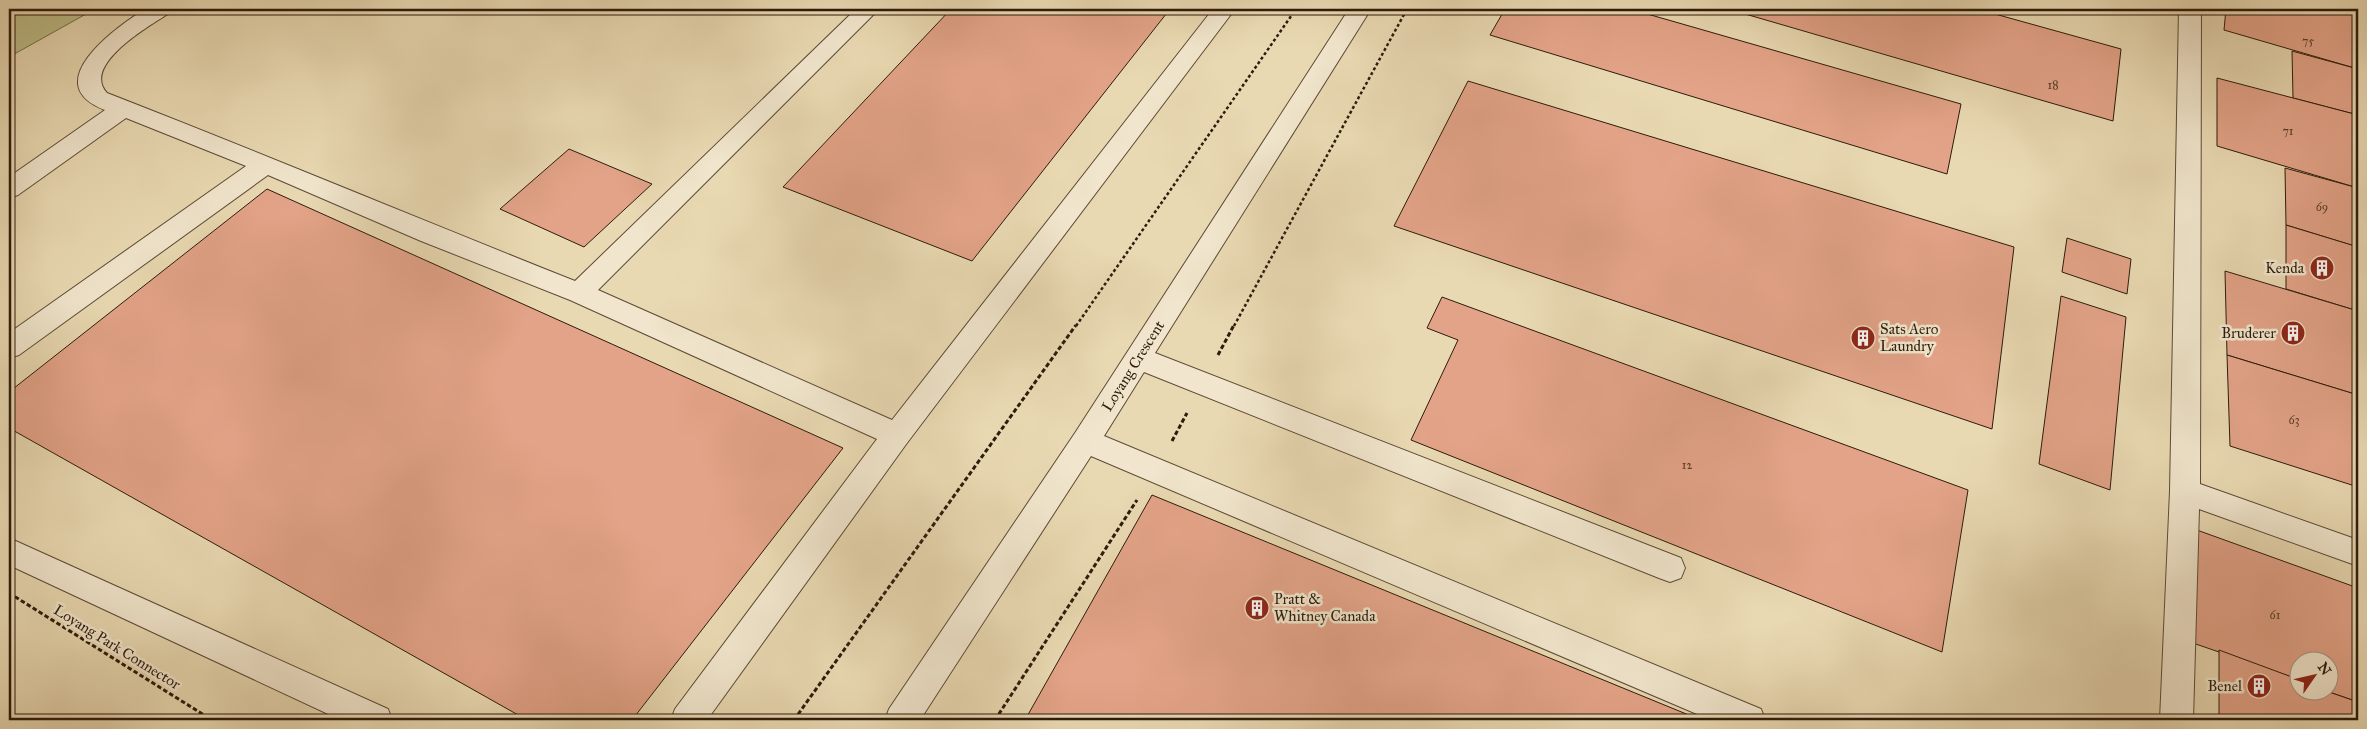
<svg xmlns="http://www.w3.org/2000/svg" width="2367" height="729" font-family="'IM FELL Great Primer',serif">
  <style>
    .green { fill: #bebd87; stroke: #766c4a }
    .building { fill: #e3a388; stroke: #2d1b0c }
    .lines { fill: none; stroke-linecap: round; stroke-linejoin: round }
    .minor-casing { stroke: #5c4a36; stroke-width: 2 }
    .path-far1 { stroke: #2d1b0c; stroke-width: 2.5; stroke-dasharray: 3 2.5; stroke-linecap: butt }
    .path { stroke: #2d1b0c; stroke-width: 3; stroke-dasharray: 4.5 2.5; stroke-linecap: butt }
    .minor { fill: #f1e6cd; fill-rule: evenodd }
    .labels { text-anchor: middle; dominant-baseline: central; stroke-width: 5; stroke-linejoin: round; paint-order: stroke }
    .number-label { font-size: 12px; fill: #5a3d2b }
    .poi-label { font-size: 15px; fill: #2d1b0c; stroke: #f1e6cd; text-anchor: end }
    .street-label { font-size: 15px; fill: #2d1b0c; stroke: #f1e6cd }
  </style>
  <rect width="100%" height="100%" fill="#e9d9b2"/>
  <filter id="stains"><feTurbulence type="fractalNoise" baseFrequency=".004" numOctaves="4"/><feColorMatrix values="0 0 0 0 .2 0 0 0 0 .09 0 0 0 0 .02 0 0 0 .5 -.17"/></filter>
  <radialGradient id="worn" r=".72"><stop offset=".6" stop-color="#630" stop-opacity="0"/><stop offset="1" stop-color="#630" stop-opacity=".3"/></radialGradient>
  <path class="green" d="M9 9H95L9 57Z"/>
  <g class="building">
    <path d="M951 9H1170L972 261 783 187Z"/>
    <path d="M1505 9H1630L1961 104 1947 174 1490 35Z"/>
    <path d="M1728 9H1977L2121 49 2113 121Z"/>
    <path d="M2226 9H2346L2358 12V69L2224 30Z"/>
    <path d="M2292 51 2358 69V115L2293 98Z"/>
    <path d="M2217 78 2358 115V188L2217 146Z"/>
    <path d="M1468 81 2014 247 1992 429 1394 226Z"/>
    <path d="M569 149 652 184 584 247 500 209Z"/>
    <path d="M2285 168 2358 188V247L2286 225Z"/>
    <path d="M267 189 843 448 632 720H527L9 428V392Z"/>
    <path d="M2286 225 2358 247V311L2286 289Z"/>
    <path d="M2067 238 2131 259 2127 294 2062 272Z"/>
    <path d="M2225 271 2358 311V395L2227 355Z"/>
    <path d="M2061 296 2126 317 2110 490 2039 464Z"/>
    <path d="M1442 297 1968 490 1942 652 1411 440 1458 340 1427 328Z"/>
    <path d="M2227 355 2358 395V487L2230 446Z"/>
    <path d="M1152 495 1701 720H1025Z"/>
    <path d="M2194 529 2358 588V702L2329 692 2330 662H2300V680L2190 642Z"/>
    <path d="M2219 650 2300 680V692H2329L2358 702V720H2219Z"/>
  </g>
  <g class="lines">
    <defs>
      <g id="minor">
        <path d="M145 9H171L168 14C149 26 81 65 107 93 264 154 419 219 575 281L856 9H879L598 290 892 420 1213 9H1235L907 443 707 720H671L675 709 877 439 570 300 421 241 268 175 19 355 9 358V333L246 166 126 118 18 195 9 198V177L105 110C37 84 115 28 145 9Z"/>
        <path d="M1349 9H1371L1155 353 1681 558 1685 568 1681 578 1670 582 1659 578 1144 372 1104 436 1761 709 1765 720H1711L1091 456 920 720H885L889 709 1075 433Z"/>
        <path d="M2179 9H2201L2200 484 2358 540V566L2199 509 2193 720H2160L2170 491Z"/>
        <path d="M9 538 388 709 392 720H341L9 565Z"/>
      </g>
    </defs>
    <use href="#minor" class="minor-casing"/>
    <g class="path-far1">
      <path d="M1076 326 1296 9"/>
      <path d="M1234 326 1407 9"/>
    </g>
    <g class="path">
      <path d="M1218 355 1234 325"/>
      <path d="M1172 441 1187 413"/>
      <path d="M9 593 212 720"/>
      <path d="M794 720 1076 325"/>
      <path d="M995 720 1137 500"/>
    </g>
    <use href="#minor" class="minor"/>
  </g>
  <defs>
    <symbol id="building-disc" viewBox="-11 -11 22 22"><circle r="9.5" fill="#8f2418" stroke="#f1e6cd"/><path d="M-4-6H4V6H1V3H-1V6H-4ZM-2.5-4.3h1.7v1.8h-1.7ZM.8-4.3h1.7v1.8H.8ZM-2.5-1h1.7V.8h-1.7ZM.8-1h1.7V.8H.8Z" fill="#fff"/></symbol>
  </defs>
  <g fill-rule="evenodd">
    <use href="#building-disc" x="2308" y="254" width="28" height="28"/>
    <use href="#building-disc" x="2279" y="319" width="28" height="28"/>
    <use href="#building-disc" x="1849" y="324" width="28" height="28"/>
    <use href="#building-disc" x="1243" y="594" width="28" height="28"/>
    <use href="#building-disc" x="2245" y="672" width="28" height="28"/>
  </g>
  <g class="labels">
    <g class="number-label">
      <text x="2308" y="41">75</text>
      <text x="2053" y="85">18</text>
      <text x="2288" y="131">71</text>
      <text x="2322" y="207">69</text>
      <text x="2294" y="420">63</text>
      <text x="1687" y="465">12</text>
      <text x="2275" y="615">61</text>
    </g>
    <g class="poi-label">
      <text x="2304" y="268">Kenda</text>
      <text x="1880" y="329" text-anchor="start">Sats Aero<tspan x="1880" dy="17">Laundry</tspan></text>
      <text x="2276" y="333">Bruderer</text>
      <text x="1274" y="599" text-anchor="start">Pratt &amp;<tspan x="1274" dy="17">Whitney Canada</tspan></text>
      <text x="2242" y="686">Benel</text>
    </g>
    <g class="street-label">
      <text transform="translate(1133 366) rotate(-58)">Loyang Crescent</text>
      <text transform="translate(117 647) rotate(32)">Loyang Park Connector</text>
    </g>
  </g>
  <rect width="2367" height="729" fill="none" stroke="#e9d9b2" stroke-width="30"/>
  <rect x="10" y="10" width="2347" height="709" fill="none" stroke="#2d1b0c" stroke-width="2.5"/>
  <rect x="15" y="15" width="2337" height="699" fill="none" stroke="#2d1b0c"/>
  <g transform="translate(2314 676) rotate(56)"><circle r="24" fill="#f1e6cd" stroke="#a39580"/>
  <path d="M0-4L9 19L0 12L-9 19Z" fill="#8f2418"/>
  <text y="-8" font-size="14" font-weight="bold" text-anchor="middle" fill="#2d1b0c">N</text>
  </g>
  <rect width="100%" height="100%" filter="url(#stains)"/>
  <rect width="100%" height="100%" fill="url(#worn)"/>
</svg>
